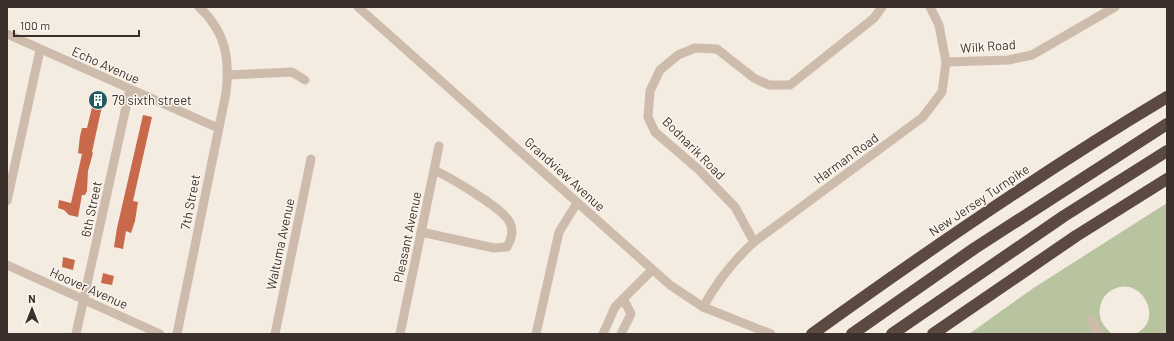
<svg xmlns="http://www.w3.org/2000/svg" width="1174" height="341" font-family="Barlow,sans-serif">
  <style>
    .green { fill: #b8c4a0 }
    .building { fill: #c8694b }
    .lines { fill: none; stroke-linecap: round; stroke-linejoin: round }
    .minor { stroke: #cdbbac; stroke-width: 9 }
    .highway { stroke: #5c4a42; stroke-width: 12 }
    .labels { text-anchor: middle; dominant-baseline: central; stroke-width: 3; stroke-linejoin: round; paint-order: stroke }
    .street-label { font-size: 13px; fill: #3b302b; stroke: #fbf5ee }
    .poi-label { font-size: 13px; fill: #3b302b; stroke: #fbf5ee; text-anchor: start }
  </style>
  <rect width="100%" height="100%" fill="#f4ebe1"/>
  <path class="green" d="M1167 203V334H1135C1166 321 1141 273 1112 290 1105 294 1101 300 1100 308 1098 319 1104 327 1112 334H969L1032 289Z"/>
  <g class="building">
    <path d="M95 95 104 97 92 152 93 153 88 171 87 191 85 195H82L78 217 69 215 64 210 58 208 59 200 71 203 82 154 78 153 80 136 82 128H87Z"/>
    <path d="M143 115 152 117 133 201 138 202 135 221 131 233 126 231 123 249 114 247 117 228Z"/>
    <path d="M63 257 75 260 73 270 62 267Z"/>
    <path d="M103 273 114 276 112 285 101 283Z"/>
  </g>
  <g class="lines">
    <g class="minor">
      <path d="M358 7 670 285 703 307 771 334"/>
      <path d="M7 34 218 128"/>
      <path d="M946 62 1008 60 1032 55 1115 7"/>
      <path d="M228 75 292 72 305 80"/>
      <path d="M7 201 40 50"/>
      <path d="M421 232 494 248 507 247C511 240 514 231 510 223 505 209 449 177 434 170"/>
      <path d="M754 242 735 207 698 169 655 132 648 117 650 91 660 70 678 55 695 48 717 49 754 78 769 85H790L874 18 882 7"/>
      <path d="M7 265 160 334"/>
      <path d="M703 307C717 282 733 261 754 242L923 117 942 92 946 62 939 25 930 7"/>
      <path d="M1091 320 1099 334"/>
      <path d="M76 334 130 89"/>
      <path d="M177 334 226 93C230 59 226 32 199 7"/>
      <path d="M275 334 311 159"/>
      <path d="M400 334 439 146"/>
      <path d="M536 334 559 232 577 203"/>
      <path d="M603 334 615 307 652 270"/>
      <path d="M621 334 631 314 624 300"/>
    </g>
    <g class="highway">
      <path d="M812 334C927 251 1045 170 1167 97"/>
      <path d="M852 334 975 248 1167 124"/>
      <path d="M892 334 1064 216 1167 151"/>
      <path d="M933 334 1076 236 1167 179"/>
    </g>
  </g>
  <defs>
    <symbol id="building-disc" viewBox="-11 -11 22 22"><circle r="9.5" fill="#1f5a5e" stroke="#fbf5ee"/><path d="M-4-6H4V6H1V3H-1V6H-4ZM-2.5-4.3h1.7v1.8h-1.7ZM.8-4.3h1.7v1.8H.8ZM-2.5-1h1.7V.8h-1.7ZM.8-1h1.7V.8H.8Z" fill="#fff"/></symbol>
  </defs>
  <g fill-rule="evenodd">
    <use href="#building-disc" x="87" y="89" width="22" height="22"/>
  </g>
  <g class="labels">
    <g class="street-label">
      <text transform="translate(988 46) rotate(-4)">Wilk Road</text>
      <text transform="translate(106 65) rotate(24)">Echo Avenue</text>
      <text transform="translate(694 148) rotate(45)">Bodnarik Road</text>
      <text transform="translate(846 158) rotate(-36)">Harman Road</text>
      <text transform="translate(565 174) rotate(42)">Grandview Avenue</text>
      <text transform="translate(979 200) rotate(-34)">New Jersey Turnpike</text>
      <text transform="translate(190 202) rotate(-79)">7th Street</text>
      <text transform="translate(91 209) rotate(-78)">6th Street</text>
      <text transform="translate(407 237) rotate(-78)">Pleasant Avenue</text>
      <text transform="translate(280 244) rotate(-78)">Waltuma Avenue</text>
      <text transform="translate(89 288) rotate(24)">Hoover Avenue</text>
    </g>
    <g class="poi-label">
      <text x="112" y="100">79 sixth street</text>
    </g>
  </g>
  <rect width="1174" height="341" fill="none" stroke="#3b302b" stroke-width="16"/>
  <g transform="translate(32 309)" stroke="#fbf5ee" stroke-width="3" paint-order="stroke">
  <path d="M0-3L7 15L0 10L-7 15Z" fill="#3b302b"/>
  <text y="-6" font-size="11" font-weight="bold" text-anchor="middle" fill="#3b302b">N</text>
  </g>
  <path d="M14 30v6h125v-6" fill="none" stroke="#3b302b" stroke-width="2"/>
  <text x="20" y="30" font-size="12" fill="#3b302b" stroke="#fbf5ee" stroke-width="3" paint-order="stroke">100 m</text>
</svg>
